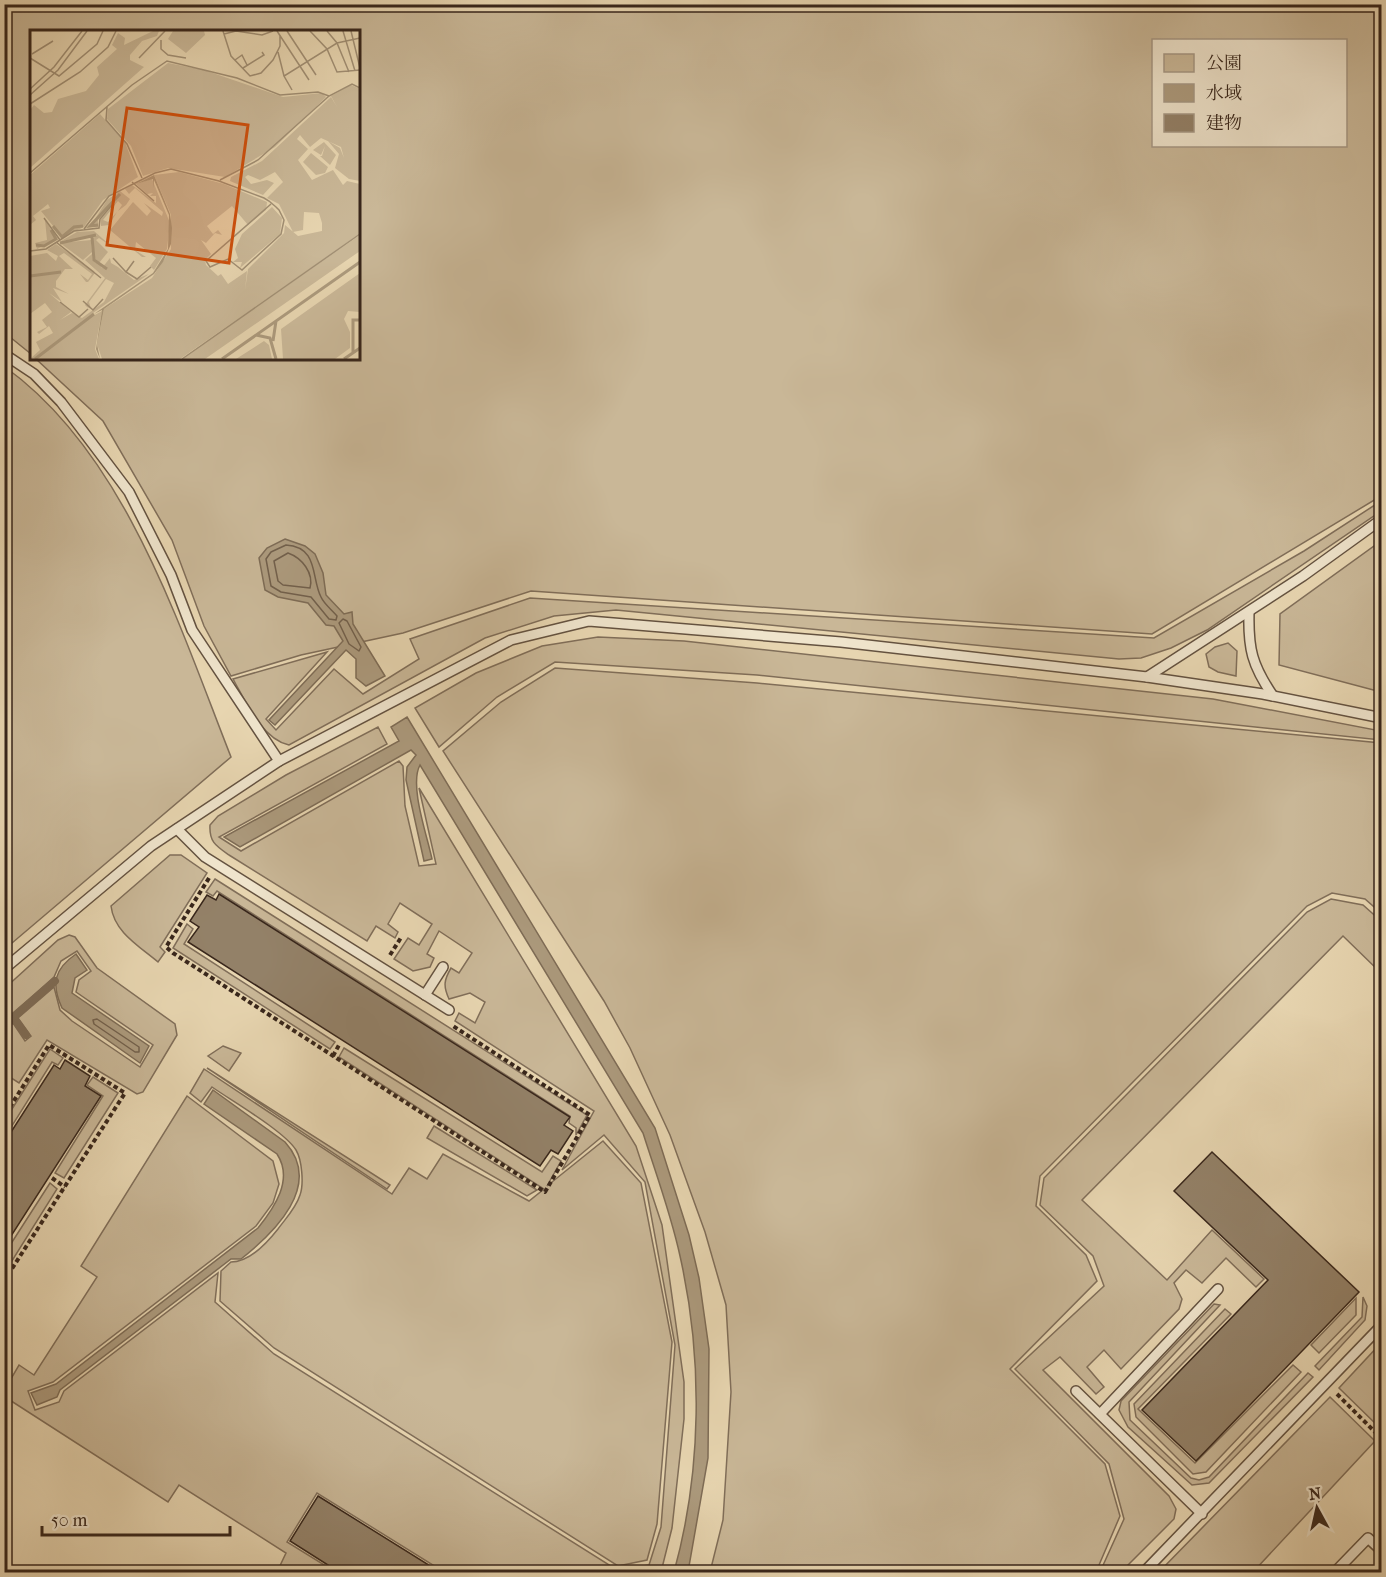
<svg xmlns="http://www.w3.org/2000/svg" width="1386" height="1577" font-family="'IM FELL French Canon','Noto Serif JP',serif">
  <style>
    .green { fill: #c9b797; stroke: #806e59; stroke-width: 1.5; fill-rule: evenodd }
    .water { fill: #ac9a7d; stroke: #7e6c56; stroke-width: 1.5 }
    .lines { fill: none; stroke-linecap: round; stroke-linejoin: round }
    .shore { stroke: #72604c; stroke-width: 1.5 }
    .stream { stroke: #7e6c56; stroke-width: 8 }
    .building { fill: #938168; stroke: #38261b; stroke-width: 1.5 }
    .lane-casing { stroke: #645240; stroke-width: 12 }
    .path { stroke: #38261b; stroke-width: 4; stroke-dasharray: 4.5 3; stroke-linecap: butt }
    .lane { stroke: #efe4cc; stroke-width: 9 }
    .inset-river { fill: none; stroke: #ac9a7d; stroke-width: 3 }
    .inset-road { fill: none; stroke: #a18f74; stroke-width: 1.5 }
    .view { fill: #ce510e; fill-opacity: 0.15; stroke: #ce510e; stroke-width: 3 }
    .inset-edge { fill: none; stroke: #38261b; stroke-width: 3 }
  </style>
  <rect width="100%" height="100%" fill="#e7d5b0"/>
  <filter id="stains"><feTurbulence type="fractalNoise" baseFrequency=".00333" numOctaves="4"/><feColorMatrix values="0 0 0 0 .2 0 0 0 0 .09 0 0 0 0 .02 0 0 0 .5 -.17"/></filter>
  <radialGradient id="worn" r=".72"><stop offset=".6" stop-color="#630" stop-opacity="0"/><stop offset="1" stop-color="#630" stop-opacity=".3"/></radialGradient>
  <g class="green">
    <path d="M4 5H1381V496L1152 634 531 591 403 633 301 655 231 676 204 626 172 540 103 421 36 359 358 358V32H32L31 354 5 333ZM1154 40H1346V146H1154Z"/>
    <path d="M5 367C125 453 179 625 231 757L5 949Z"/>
    <path d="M1381 501V511L1207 630 1171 648 1141 658 1119 659 616 610 554 616 485 638 289 745C262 739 246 702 233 679L327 652 266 719 276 730 334 669 363 694 419 659 410 639 530 598 1154 638 1304 551Z"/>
    <path d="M1381 541V692L1279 665 1280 614Z"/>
    <path d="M598 637 684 641 1213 699 1381 731V740L757 675 555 662 497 697 439 747 415 708 476 673 542 646Z"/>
    <path d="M1228 643 1237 651 1236 676 1218 672 1209 667 1206 654 1215 647Z"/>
    <path d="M555 668 757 683 1381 743V913L1365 899 1332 893 1307 906 1040 1176 1036 1206 1086 1255 1097 1281 1010 1369 1105 1464 1120 1516 1096 1572H710L723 1520 731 1392 726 1305 705 1232 670 1135 630 1048 604 1001 443 751 501 702Z"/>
    <path d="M378 727 387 744 219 837 241 851 399 761 403 766 405 806 419 866 436 864 419 788 636 1146 662 1225 684 1382V1419L672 1528 661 1572H444L317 1493 287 1542 326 1566 322 1572H277L286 1553 179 1485 168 1502 5 1397V1389L19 1365 34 1375 97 1277 81 1266 187 1096 273 1161 279 1184 273 1203 256 1226 53 1382 28 1391 35 1410 59 1402 64 1391 218 1273 215 1302 274 1354 617 1570 649 1565 661 1527 675 1345 645 1182 604 1135 562 1170 594 1111 455 1021 459 1013 475 1023 485 1002 470 993 449 999C443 986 444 980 451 968L459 973 472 953 439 931 427 954 434 958 430 967 413 971 394 959 408 938 419 945 432 924 400 903 388 924 398 932 395 938 376 926 367 941 229 855C216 846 209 842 210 825L218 816 286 775Z"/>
    <path d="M170 855H181L207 873 160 947 165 952 158 962C139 946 114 932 111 906Z"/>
    <path d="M215 879 587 1115 576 1135V1128L569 1123 570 1116 217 891 213 896 206 892Z"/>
    <path d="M1331 899 1363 905 1381 921V973L1343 936 1082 1200 1167 1280 1212 1230 1264 1279 1256 1287 1226 1258 1202 1283 1186 1270 1174 1283 1182 1299 1179 1309 1121 1369 1104 1350 1087 1367 1104 1387 1096 1394 1060 1357 1043 1370 1169 1496 1176 1509 1174 1519 1121 1572H1100L1124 1519 1109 1464 1015 1369 1104 1286 1093 1256 1040 1205 1044 1178 1307 912Z"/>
    <path d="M187 924 193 929 184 944 335 1042 330 1049 173 948Z"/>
    <path d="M69 935 75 937 97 968 175 1024 177 1035 143 1092 137 1094 47 1040 19 1083 5 1074V1031L13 1023 25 1041 31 1036 18 1018 54 987 60 1010 72 1021 140 1067 153 1045 76 992 79 980 91 971 77 951 61 961 54 977 5 1021V988L58 940Z"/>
    <path d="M223 1046 241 1053 229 1071 208 1056Z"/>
    <path d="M344 1048 542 1172 553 1156 561 1161 547 1186 603 1141 641 1183 672 1342 657 1524 647 1560 618 1566 274 1348 220 1301 221 1271 231 1262C250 1262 267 1243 278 1229 286 1218 296 1208 300 1195 304 1184 302 1160 296 1150 284 1131 232 1101 212 1087L201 1102 190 1093 204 1069 392 1194 409 1168 427 1179 443 1154 529 1201 544 1189 339 1057Z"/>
    <path d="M50 1049 63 1058 58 1065 52 1062 5 1137V1120Z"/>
    <path d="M207 1068 390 1185 387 1189Z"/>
    <path d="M93 1077 118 1093 64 1178 55 1173 103 1096 87 1085Z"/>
    <path d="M434 1126 537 1190 527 1196 427 1138Z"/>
    <path d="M50 1183 57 1189 5 1272V1253Z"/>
    <path d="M1363 1297 1367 1306 1365 1320 1319 1370 1315 1366 1362 1317Z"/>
    <path d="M1356 1298V1315L1319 1353 1311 1345Z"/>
    <path d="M1214 1304 1220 1305 1129 1402 1130 1420 1191 1478 1199 1480 1209 1477 1308 1373 1313 1377 1209 1483 1192 1485 1128 1427 1119 1410 1121 1401Z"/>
    <path d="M1225 1309 1231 1314 1138 1409 1195 1463 1293 1365 1301 1372 1206 1472 1193 1474 1136 1417 1134 1404Z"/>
    <path d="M1381 1343V1429L1339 1388Z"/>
    <path d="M1330 1397 1375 1441 1253 1572H1159Z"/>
  </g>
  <g class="water">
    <path d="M285 539 305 546 315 554 323 573 326 595 344 614 352 612 353 624 385 676 366 686 356 678V659L346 650 275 725 269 720 343 641 334 626 326 625 308 603 278 597 265 590 259 558 267 548Z"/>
    <path d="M407 717 655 1128 689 1235 699 1278 709 1349 708 1458 688 1572H674C702 1471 703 1358 680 1256 671 1214 656 1174 643 1133L420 765C409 785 427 835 432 859L424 861 406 780 407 767 416 755 411 750 240 847 224 837 399 741 391 727Z"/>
    <path d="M76 954 87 970 75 978 72 993 149 1046 140 1063 62 1008C51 984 54 969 76 954Z"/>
    <path d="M213 1090 285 1142C324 1185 274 1233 241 1259H231L60 1390 57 1397 37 1405 31 1393 56 1384 258 1228C274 1208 294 1180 277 1154L204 1104Z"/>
  </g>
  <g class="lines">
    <g class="shore">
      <path d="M286 545C319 547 311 578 321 597 324 604 332 610 337 616L336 620 329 619 311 597 281 592 271 586 266 559 271 552Z"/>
      <path d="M288 553C302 558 314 573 310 588L283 585 278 581 274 561Z"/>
      <path d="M343 619 347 621 361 647 359 651 349 644 339 623Z"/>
      <path d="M97 1019 139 1047V1052H135L94 1024 93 1020Z"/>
    </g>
    <g class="stream">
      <path d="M13 1017 26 1035"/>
      <path d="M4 1025 55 981"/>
    </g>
  </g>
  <g class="building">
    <path d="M219 894 570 1117 564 1125 573 1131 558 1154 551 1150 540 1166 188 942 199 927 190 921 207 895 216 900Z"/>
    <path d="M65 1060 90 1076 85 1086 101 1096 4 1247V1143L54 1065 60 1069Z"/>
    <path d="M1212 1152 1359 1292 1196 1461 1142 1410 1268 1280 1174 1191Z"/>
    <path d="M318 1496 440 1572H323L328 1565 290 1541Z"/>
  </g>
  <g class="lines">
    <defs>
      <g id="lane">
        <path d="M4 354 34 374 61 402 129 492 171 575 192 630 279 761"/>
        <path d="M1249 612C1248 649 1252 665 1273 696"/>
        <path d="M1147 677 1303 576 1382 519"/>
        <path d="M177 829 205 857 449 1010"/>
        <path d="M4 969 151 846 279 761 511 640 589 621 841 642 1147 677 1263 694 1382 718"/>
        <path d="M425 995 443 967"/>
        <path d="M1076 1391 1202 1514"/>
        <path d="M1100 1414 1218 1289"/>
        <path d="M1144 1572 1382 1325"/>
        <path d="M1335 1572 1368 1538 1382 1551"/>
      </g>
    </defs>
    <use href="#lane" class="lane-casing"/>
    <g class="path">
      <path d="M209 878 166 947 173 953 545 1192 590 1115 453 1026"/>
      <path d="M390 955 402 936"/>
      <path d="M333 1056 339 1045"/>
      <path d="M52 1178 65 1187"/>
      <path d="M4 1281 125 1093 49 1045 10 1107"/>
      <path d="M1337 1394 1381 1438"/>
    </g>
    <use href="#lane" class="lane"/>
  </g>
  <g transform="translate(30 30)">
    <rect width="330" height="330" fill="#e7d5b0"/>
    <path d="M123 1H129L127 6 112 11 100 25V30L114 37 0 138V80L4 75 14 83 22 82 28 69 56 61 69 45 67 37 87 19 82 15 88 3 95 8 94 15ZM143 1H174L175 5 156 23 138 9ZM138 33 174 40 253 67 292 63 296 67 245 117 195 147 138 138 113 146 101 116 77 89 78 79ZM321 55 330 59V151L319 149 305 138 309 124 298 111 310 118 314 128 311 117 291 108 280 117 270 105 267 109 278 119 268 130 282 150 303 140 313 155 317 151 330 154V204L150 329H72L67 314 74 279 122 248 141 219V185L124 145 149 142 194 154 237 172 236 180 218 195 202 176 177 196 183 204 188 200 192 205 185 203 176 213 171 210 181 224 175 230 176 235 188 246 191 244 198 254 217 241 215 260 218 239 254 203 255 195 268 206 292 201V193L289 183 274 182 273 200 263 202 249 174 237 168 253 152 245 142 230 150 218 145 215 147 221 154 237 150 244 153 233 165 200 151 201 147 232 131 301 67 307 77 301 66ZM70 84 95 112 108 147 73 170 54 197 32 207 11 181 20 178 18 174 3 186 6 190 0 195V145ZM294 112 306 125 300 135 290 126H292L295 116 291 125 283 120ZM281 123 298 137 295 143 286 145 273 132ZM121 146 106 154 122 149 140 193 137 219 124 240 120 236 126 228 106 212 105 220 116 227H112L80 200 103 172 117 186 121 181 114 173 132 186 133 182 105 158 99 164 95 159 102 155 126 173V166H120L123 163 117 164 105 153ZM90 161 100 169 96 175 88 181 92 175 88 171 73 190 78 192 87 182 79 195 71 196V189L85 173H80L68 190V197H60L77 170ZM242 177 252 188 250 204 210 238 212 232H203L208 228 205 219 212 204ZM15 190 27 209 7 219 5 213 17 210ZM64 201 81 216 69 208 66 210 78 222 69 233 72 238 80 228 81 233 88 237 83 244 88 237 104 250 119 244 63 283V286L72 281 65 319 69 329H0L10 320 6 312 23 303 19 296 9 304 7 302 17 297 12 290 22 282 15 273 0 284V226L17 223 26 231 28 226 17 220 26 214 64 241 65 243 58 252H56L50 244 58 250 62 244 34 223 29 226 43 239H35L26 251V257L39 264 23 258 32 272 19 263 41 282 30 290 42 283 52 288 74 272 84 253 76 249 59 272 61 279 57 277 55 275 75 248 55 230 62 224 63 230 66 233 61 210 62 222 53 230 30 213 61 210 67 205 31 211 47 202ZM330 205V221L287 251 175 329H152ZM330 243V282L318 281 314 289 320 302V318L305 329H253L251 299ZM234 311 239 315 242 329H206Z" fill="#c9b797"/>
    <path d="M124 145 140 184 142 198 141 214 133 232 124 244 74 279 67 314 70 329 66 319 72 280 64 284 123 243 138 219 139 185 124 150 123 158V149L106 154Z" fill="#ac9a7d"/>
    <path class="inset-river" d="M68 195 60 196 90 164M23 196 32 207 44 197 53 196M62 207 64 230 77 239M30 213 66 205M6 215 14 216 26 209 21 200M0 246 31 242M226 305 240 308 246 329M243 311 246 291M323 323V290H330M5 329 64 284M192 329 330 232M314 329 330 318"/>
    <path class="inset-road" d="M193 1 201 26 220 46 231 43 243 30 250 16V5M247 1 279 50M257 1 286 45M280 1 297 19 307 42 330 40M297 1 307 13 319 42M313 1 325 41M321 1 330 38M194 4 206 1 232 5 243 1M131 10V19L138 25 156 28M248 22 254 46M2 24 23 11M0 28 29 46 67 14 73 1M109 28 135 1M205 30 212 25 217 35M213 38 234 25 232 22M0 59 24 37 52 1M262 60 254 46 307 13 330 8M0 65 28 40 57 1M0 74 50 42 78 17 86 1M77 77 76 90 97 114 112 148M0 143 102 55 137 31 207 48 250 65 288 62 299 66M190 150 228 130 299 66 322 54 330 58M102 152 124 171M14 188 30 210M54 199 79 166 125 143 141 139 189 151 234 168 239 171 246 177 249 180 254 190 251 204 212 240 198 229 180 237 176 231 241 174M26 212 71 248M0 221 16 219 44 201 69 198 70 189 82 175M83 228 96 242 104 231M96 242 107 249 121 237M53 271 63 280 73 269M30 272 49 287 58 279M152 329 330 204"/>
    <path class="view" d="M97 78 218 95 199 233 77 215Z"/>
    <rect width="330" height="330" class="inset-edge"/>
  </g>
  <rect width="1386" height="1577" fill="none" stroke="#e7d5b0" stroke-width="24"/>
  <rect x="6" y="6" width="1374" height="1565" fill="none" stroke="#38261b" stroke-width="3"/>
  <rect x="12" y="12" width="1362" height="1553" fill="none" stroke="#38261b" stroke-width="1.5"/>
  <rect x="1152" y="39" width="195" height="108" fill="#efe4cc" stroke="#a69885" stroke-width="1.5"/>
  <rect x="1164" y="54" width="30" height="18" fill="#c9b797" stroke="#a69885" stroke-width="1.5"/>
  <text x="1206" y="69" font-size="18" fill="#38261b">公園</text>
  <rect x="1164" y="84" width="30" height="18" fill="#ac9a7d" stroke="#a69885" stroke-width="1.5"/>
  <text x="1206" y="99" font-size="18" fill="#38261b">水域</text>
  <rect x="1164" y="114" width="30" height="18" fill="#938168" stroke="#a69885" stroke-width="1.5"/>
  <text x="1206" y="129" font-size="18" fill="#38261b">建物</text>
  <g transform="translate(1317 1508) rotate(352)" stroke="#efe4cc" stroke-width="4.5" paint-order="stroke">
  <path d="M0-4.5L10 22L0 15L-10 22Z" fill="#38261b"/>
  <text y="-9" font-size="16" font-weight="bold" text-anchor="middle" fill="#38261b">N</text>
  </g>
  <path d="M42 1526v9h188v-9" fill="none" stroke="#38261b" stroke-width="3"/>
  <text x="51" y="1526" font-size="18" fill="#38261b" stroke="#efe4cc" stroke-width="4.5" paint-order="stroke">50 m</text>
  <rect width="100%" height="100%" filter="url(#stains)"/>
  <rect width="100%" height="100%" fill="url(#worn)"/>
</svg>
